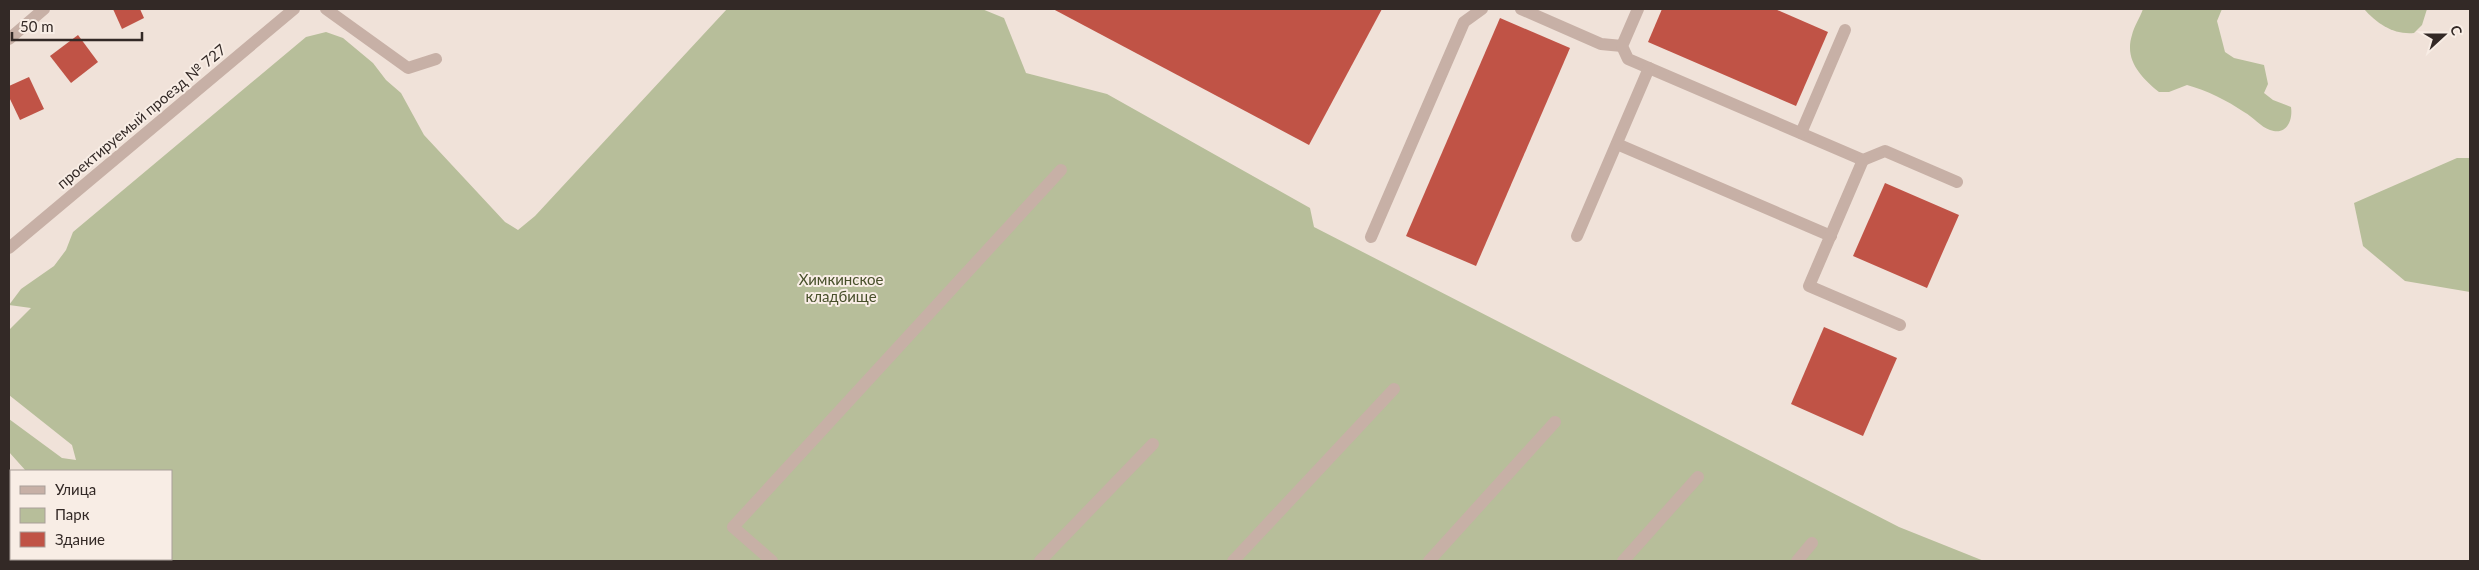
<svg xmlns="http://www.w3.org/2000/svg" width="2479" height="570" font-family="Lato,sans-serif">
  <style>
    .green { fill: #b7be9a }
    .building { fill: #c05346 }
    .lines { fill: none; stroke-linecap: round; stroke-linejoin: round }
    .minor { stroke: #c7b0a6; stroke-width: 12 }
    .labels { text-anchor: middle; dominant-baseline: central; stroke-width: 4; stroke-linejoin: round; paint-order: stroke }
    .street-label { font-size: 15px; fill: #332926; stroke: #f8ede5 }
    .park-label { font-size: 15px; fill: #48502b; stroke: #f8ede5 }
  </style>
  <rect width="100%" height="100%" fill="#f0e2d9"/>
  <g class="green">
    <path d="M727 9H982L1004 18 1026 73 1107 94 1310 208 1314 227 1899 527 1984 561H108L106 559H171V471H26L9 452V419L62 458 76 460 72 445 9 395V330L31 308 9 305 21 289 54 266 66 250 73 232 306 37 326 32 343 38 373 63 386 80 401 93 424 135 505 222 518 230 535 216Z"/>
    <path d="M2143 9H2222L2217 21 2225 52 2234 58 2264 65 2268 84 2264 93 2273 100 2291 107C2293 120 2287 136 2270 130 2261 127 2253 117 2244 112 2228 101 2206 90 2187 85L2169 92H2159C2141 77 2124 60 2132 35 2134 26 2140 18 2143 9Z"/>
    <path d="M2364 9H2427L2422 25 2414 33C2394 35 2377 24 2364 9Z"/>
    <path d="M2457 158H2470V292L2405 281 2363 246 2354 203Z"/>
  </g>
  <g class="building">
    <path d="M113 9H140L144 18 122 29Z"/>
    <path d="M1053 9H1382L1309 145Z"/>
    <path d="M1662 9H1775L1828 32 1796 106 1648 42Z"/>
    <path d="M1500 18 1570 48 1476 266 1406 236Z"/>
    <path d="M78 35 98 62 71 83 50 56Z"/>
    <path d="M29 77 44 109 20 120 9 97V86Z"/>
    <path d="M1885 183 1959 215 1927 288 1853 256Z"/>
    <path d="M1824 327 1897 358 1863 436 1791 404Z"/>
  </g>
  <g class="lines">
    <g class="minor">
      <path d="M326 9 408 68 436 59"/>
      <path d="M1521 9 1601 44 1622 46"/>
      <path d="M1638 9 1622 46 1628 59 1863 160 1885 151 1957 182"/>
      <path d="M9 39 44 9"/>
      <path d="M1801 133 1845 30"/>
      <path d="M1617 144 1831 236"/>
      <path d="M1863 160 1809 286 1900 325"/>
      <path d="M1577 236 1649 68"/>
      <path d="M1371 237 1464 22 1482 9"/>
      <path d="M9 248 294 9"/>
      <path d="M9 528 11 531"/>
      <path d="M88 559 91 561"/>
      <path d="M772 561 733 527 1061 170"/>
      <path d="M1040 561 1153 444"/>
      <path d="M1233 561 1394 389"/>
      <path d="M1429 561 1555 422"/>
      <path d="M1623 561 1698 477"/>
      <path d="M1797 561 1812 543"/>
    </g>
  </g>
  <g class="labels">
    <g class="street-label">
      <text transform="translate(141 116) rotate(-40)">проектируемый проезд № 727</text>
    </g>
    <g class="park-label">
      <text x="841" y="279">Химкинское<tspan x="841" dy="17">кладбище</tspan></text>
    </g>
  </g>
  <rect width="2479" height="570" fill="none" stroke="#332926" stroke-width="20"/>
  <rect x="10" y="470" width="162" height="90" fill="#f8ede5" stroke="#a99f99"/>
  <rect x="20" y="486" width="25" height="8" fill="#c7b0a6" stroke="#a99f99"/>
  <text x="55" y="495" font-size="15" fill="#332926">Улица</text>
  <rect x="20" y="508" width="25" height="15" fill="#b7be9a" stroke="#a99f99"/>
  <text x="55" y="520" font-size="15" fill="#332926">Парк</text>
  <rect x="20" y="532" width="25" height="15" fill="#c05346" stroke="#a99f99"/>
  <text x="55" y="545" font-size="15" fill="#332926">Здание</text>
  <g transform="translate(2444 35) rotate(69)" stroke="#f8ede5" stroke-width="4" paint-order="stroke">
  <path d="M0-4L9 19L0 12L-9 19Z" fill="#332926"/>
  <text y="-8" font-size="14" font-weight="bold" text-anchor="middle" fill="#332926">С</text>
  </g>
  <path d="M12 32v8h130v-8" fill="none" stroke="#332926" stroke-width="2.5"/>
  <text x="20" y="32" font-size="15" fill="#332926" stroke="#f8ede5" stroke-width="4" paint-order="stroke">50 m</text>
</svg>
